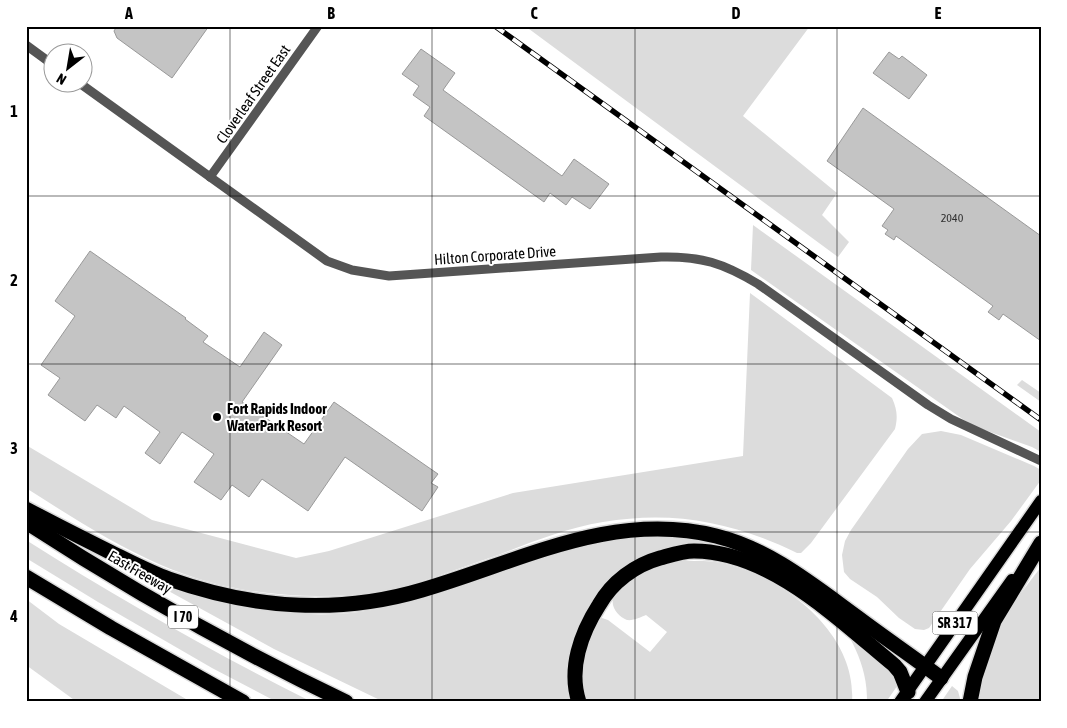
<svg xmlns="http://www.w3.org/2000/svg" width="1067" height="728" font-family="'Asap Condensed',sans-serif">
  <style>
    .green { fill: #dcdcdc }
    .building { fill: #c4c4c4; stroke: #999 }
    .lines { fill: none; stroke-linecap: round; stroke-linejoin: round }
    .primary-casing { stroke: #dbdbdb; stroke-width: 15 }
    .motorway-casing { stroke: #dbdbdb; stroke-width: 18 }
    .minor { stroke: #555; stroke-width: 9 }
    .primary { stroke: #000; stroke-width: 12 }
    .motorway { stroke: #000; stroke-width: 15 }
    .rail-casing { stroke: #000; stroke-width: 5.5 }
    .rail { stroke: #fff; stroke-width: 4; stroke-dasharray: 11; stroke-linecap: butt }
    .grid { fill: none; stroke: #000; stroke-width: 1; stroke-opacity: 0.55 }
    .poi-dot { fill: #000; stroke: #fff; stroke-width: 2 }
    .labels { text-anchor: middle; dominant-baseline: central; stroke-width: 4; stroke-linejoin: round; paint-order: stroke }
    .number-label { font-size: 12px; fill: #313131 }
    .shield { fill: #fff; stroke: #4c4c4c; stroke-width: 1 }
    .shield-label { font-size: 14px; font-weight: bold; fill: #000 }
    .street-label { font-size: 15px; fill: #000; stroke: #fff }
    .poi-label { font-size: 15px; font-weight: bold; fill: #000; stroke: #fff; text-anchor: start }
    .neatline { fill: none; stroke: #000; stroke-width: 2 }
    .grid-label { font-size: 16px; text-anchor: middle; font-weight: bold; fill: #000 }
  </style>
  <rect width="100%" height="100%" fill="#fff"/>
  <g class="green">
    <path d="M525 26H810L743 116 837 193 822 215 849 242 838 257Z"/>
    <path d="M753 225 1041 432V452L1032 447 976 427 964 420 751 270Z"/>
    <path d="M750 293 892 398C897 409 898 417 895 429L811 543 801 553H797C733 522 673 510 603 522 566 528 532 542 498 555 476 563 454 570 432 578 418 582 403 588 389 591 312 602 232 596 161 565 113 544 70 516 26 488V445L152 520 296 558 329 551 513 493 743 456Z"/>
    <path d="M1022 380 1041 393V402L1017 385Z"/>
    <path d="M941 431 961 435 1034 466 1041 470V480L1011 521 970 569 929 628 924 630 915 629 899 618 877 597 850 579 844 572 842 555 845 541 851 530 908 449 922 434Z"/>
    <path d="M666 536 692 539 733 549V551L682 547 595 598 572 702H384L274 649 163 588 165 584C226 605 287 619 351 613 402 607 453 589 501 571 519 564 538 555 558 550 577 545 598 540 617 537 633 535 650 536 666 536Z"/>
    <path d="M26 540C119 599 214 653 312 702L275 701 212 668 98 602 26 558Z"/>
    <path d="M680 561C696 561 711 560 726 564 786 579 857 634 852 702H586C578 669 586 647 599 617L608 620 650 652 667 632 646 615C641 617 633 621 627 620 618 617 608 604 615 596 631 576 656 566 680 561Z"/>
    <path d="M1041 567V702H978C981 674 991 638 1007 614 1017 598 1029 582 1041 567Z"/>
    <path d="M26 599 59 624 191 702H77L26 665Z"/>
    <path d="M828 604 892 651 899 658 904 668 900 682 886 702H867C868 664 849 633 828 604Z"/>
    <path d="M952 686 958 691 961 702H941Z"/>
  </g>
  <g class="building">
    <path d="M117 26H209L172 78 117 38 114 31Z"/>
    <path d="M421 49 455 73 443 90 562 176 574 159 609 184 590 209 572 197 566 205 550 193 544 202 424 116 430 107 413 95 419 86 402 74Z"/>
    <path d="M889 52 899 59 902 56 927 75 909 99 873 73Z"/>
    <path d="M863 108 1041 236V341L1003 314 999 320 988 312 993 306 896 236 894 240 885 234 888 230 882 226 894 209 827 161Z"/>
    <path d="M90 251 186 318 185 319 208 336 203 342 240 367 264 332 282 345 242 402 304 444 334 402 438 474 431 483 438 487 422 511 345 457 308 511 262 479 249 497 232 485 221 500 194 482 214 454 182 432 160 464 145 453 160 432 124 406 116 418 97 405 85 421 48 395 60 378 41 365 75 316 55 301Z"/>
  </g>
  <g class="lines">
    <defs>
      <g id="primary">
        <path d="M900 702 1041 501"/>
        <path d="M925 702 1012 580"/>
      </g>
      <g id="motorway">
        <path d="M26 509C54 524 82 538 110 552 129 561 149 572 169 579 251 608 338 615 422 590 519 562 612 510 716 536 769 549 813 585 857 617 885 638 913 657 941 678"/>
        <path d="M26 522C129 589 235 649 346 702"/>
        <path d="M26 577 111 628 243 702"/>
        <path d="M579 702C568 669 581 633 599 605 612 582 635 565 660 558 671 555 683 551 694 551 770 551 839 620 894 665L900 672 908 692"/>
        <path d="M970 702 975 677 994 621 1041 543"/>
      </g>
    </defs>
    <use href="#primary" class="primary-casing"/>
    <use href="#motorway" class="motorway-casing"/>
    <g class="minor">
      <path d="M26 45 52 64"/>
      <path d="M78 82 327 261 352 270 389 276 661 257C701 256 723 263 758 284L928 405 951 419 1041 461"/>
      <path d="M210 177 318 26"/>
    </g>
    <use href="#primary" class="primary"/>
    <use href="#motorway" class="motorway"/>
    <defs>
      <path id="rail" d="M495 26 1041 420"/>
    </defs>
    <use href="#rail" class="rail-casing"/>
    <use href="#rail" class="rail"/>
  </g>
  <path class="grid" d="M230 26V702M432 26V702M635 26V702M837 26V702M26 196H1041M26 364H1041M26 532H1041"/>
  <circle class="poi-dot" cx="217" cy="417" r="5"/>
  <g class="labels">
    <g class="number-label">
      <text x="952" y="218">2040</text>
    </g>
    <g class="shield">
      <rect x="168" y="605.5" width="30" height="23" rx="4"/>
      <rect x="932.5" y="611.5" width="45" height="23" rx="4"/>
    </g>
    <g class="shield-label">
      <text x="183" y="617">I 70</text>
      <text x="955" y="623">SR 317</text>
    </g>
    <g class="street-label">
      <text transform="translate(253 94) rotate(-55)">Cloverleaf Street East</text>
      <text transform="translate(495 255) rotate(-4)">Hilton Corporate Drive</text>
      <text transform="translate(140 572) rotate(30)">East Freeway</text>
    </g>
    <g class="poi-label">
      <text x="227" y="408">Fort Rapids Indoor<tspan x="227" dy="17">WaterPark Resort</tspan></text>
    </g>
  </g>
  <rect width="1067" height="728" fill="none" stroke="#ffffff" stroke-width="55"/>
  <g transform="translate(68 68) rotate(211)"><circle r="24" fill="#ffffff" stroke="#999999"/>
  <path d="M0-4L9 19L0 12L-9 19Z" fill="#000000"/>
  <text y="-8" font-size="14" font-weight="bold" text-anchor="middle" fill="#000000">N</text>
  </g>
  <rect x="28" y="28" width="1012" height="672" class="neatline"/>
  <g class="grid-label">
    <text x="129" y="19">A</text>
    <text x="331" y="19">B</text>
    <text x="534" y="19">C</text>
    <text x="736" y="19">D</text>
    <text x="938" y="19">E</text>
    <text x="14" y="117">1</text>
    <text x="14" y="286">2</text>
    <text x="14" y="454">3</text>
    <text x="14" y="622">4</text>
  </g>
</svg>
